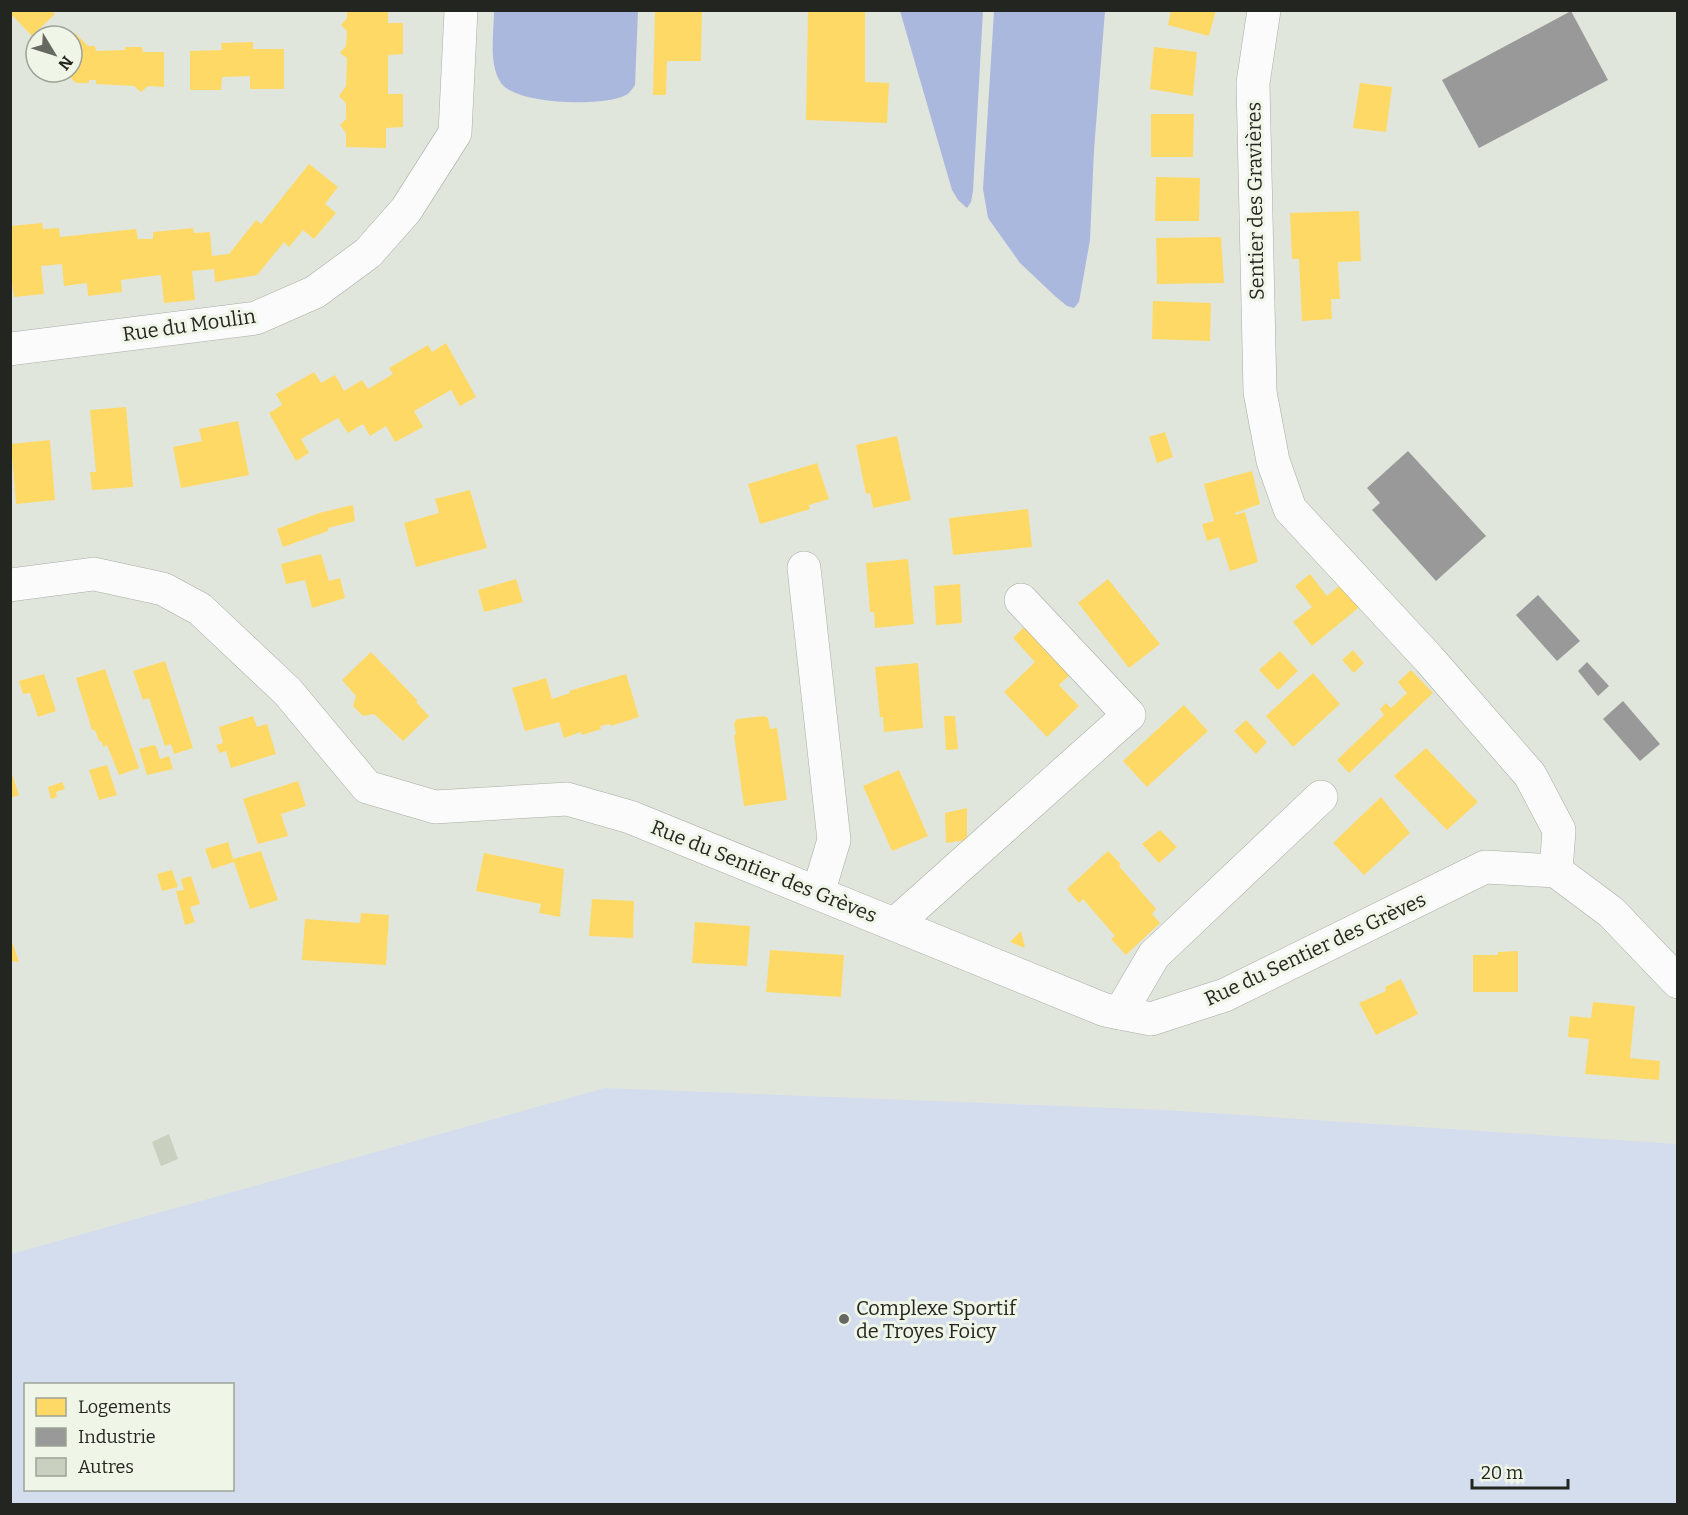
<svg xmlns="http://www.w3.org/2000/svg" width="1688" height="1515" font-family="Bitter,serif">
  <style>
    .green { fill: #d4dded; fill-rule: evenodd }
    .water { fill: #abb8dd }
    .homes { fill: #ffd966 }
    .industry { fill: #999 }
    .building { fill: #c9d0c0 }
    .lines { fill: none; stroke-linecap: round; stroke-linejoin: round }
    .minor-casing { stroke: #a8aca4; stroke-width: 34 }
    .minor { stroke: #fafbfa; stroke-width: 33 }
    .poi-dot { fill: #666962; stroke: #eff6e7; stroke-width: 2 }
    .labels { text-anchor: middle; dominant-baseline: central; stroke-width: 6; stroke-linejoin: round; paint-order: stroke }
    .street-label { font-size: 20px; fill: #232620; stroke: #eff6e7 }
    .poi-label { font-size: 20px; fill: #232620; stroke: #eff6e7; text-anchor: start }
  </style>
  <rect width="100%" height="100%" fill="#e1e6dc"/>
  <path class="green" d="M605 1088 1165 1110 1677 1144V1504H11V1254ZM26 1384H232V1490H26Z"/>
  <g class="water">
    <path d="M494 11H638L635 85C632 89 630 93 626 95 603 107 516 105 501 83 488 64 494 33 494 11Z"/>
    <path d="M900 11H983L973 191 971 202 967 208 958 200 952 190Z"/>
    <path d="M994 11H1105L1094 150 1090 240 1079 302 1074 308 1067 306 1056 297 1020 263 988 218 983 189Z"/>
  </g>
  <g class="homes">
    <path d="M10 10H50L55 14 32 36 13 16 10 20Z"/>
    <path d="M347 10H388V23H403V54L388 55V94H403V127L386 128V148L346 147V133L340 125 346 119V103L339 96 346 86 347 58 340 53 346 46 347 31 341 25 347 18Z"/>
    <path d="M655 10H702L701 61H667L666 95H653Z"/>
    <path d="M808 10H865V82L889 83 887 123 806 120Z"/>
    <path d="M1171 10H1216L1209 36 1168 25Z"/>
    <path d="M75 33 88 46H95L96 51 125 50V47H142L143 52H164V87L148 86 141 92 134 86 96 84V80H89V83H76L69 76 71 74 69 72H72V36Z"/>
    <path d="M253 42V49H284V89H250V76L222 77 221 90H190V51L222 50 221 43Z"/>
    <path d="M1154 47 1197 52 1193 96 1150 89Z"/>
    <path d="M1360 83 1392 87 1386 132 1353 128Z"/>
    <path d="M1151 114H1194L1193 157H1151Z"/>
    <path d="M309 164 338 187 325 204 336 213 314 239 303 230 289 247 284 242 257 275 215 282 214 269 192 271 195 300 164 303 161 275 121 280 122 292 88 296 87 283 64 286 62 264 41 266 44 294 14 297 10 268V226L42 223 43 229 59 228 60 237 136 229 138 239H153V232L193 228 194 233 210 232 212 256 229 254 256 220 261 224Z"/>
    <path d="M1156 177 1200 178 1199 221H1155Z"/>
    <path d="M1359 211 1361 261 1338 262 1340 299H1331L1332 319 1302 321 1299 259H1292L1290 213Z"/>
    <path d="M1221 237 1224 283 1157 284 1156 238Z"/>
    <path d="M1153 301 1211 303 1210 341 1152 339Z"/>
    <path d="M446 343 476 397 460 406 451 390 414 411 423 427 395 442 386 426 370 436 363 424 348 433 338 418 301 439 309 453 296 461 269 413 282 405 276 394 314 372 321 383 335 375 344 391 362 380 368 389 393 374 389 368 428 345 432 352Z"/>
    <path d="M126 407 133 487 92 490 90 472H96L90 410Z"/>
    <path d="M238 421 249 475 181 488 173 447 202 441 199 429Z"/>
    <path d="M1165 432 1173 457 1157 463 1149 437Z"/>
    <path d="M897 436 911 500 873 508 870 493 866 494 856 445Z"/>
    <path d="M50 440 55 500 16 504 11 444Z"/>
    <path d="M817 463 829 499 809 505 810 509 760 524 748 484Z"/>
    <path d="M1252 471 1260 504 1235 513V515L1245 512 1258 562 1230 571 1219 537 1207 541 1202 524 1214 521 1204 484Z"/>
    <path d="M470 490 487 548 416 567 404 523 439 513 435 499Z"/>
    <path d="M353 505 355 521 328 528V531L283 547 277 529 319 513Z"/>
    <path d="M1028 509 1032 547 953 555 949 518Z"/>
    <path d="M321 554 329 581 340 578 345 598 312 608 305 580 286 584 281 564Z"/>
    <path d="M908 559 914 624 875 628 874 612H870L866 563Z"/>
    <path d="M1310 574 1327 596 1344 582 1363 604 1312 646 1293 622 1312 607 1295 586Z"/>
    <path d="M516 579 523 602 484 612 478 590Z"/>
    <path d="M1108 579 1160 644 1129 668 1078 603Z"/>
    <path d="M960 584 962 623 936 625 934 586Z"/>
    <path d="M1027 624 1073 672 1059 685 1079 706 1047 737 1004 692 1035 662 1013 638Z"/>
    <path d="M1353 650 1364 663 1354 673 1342 660Z"/>
    <path d="M1280 651 1298 671 1278 690 1259 670Z"/>
    <path d="M371 652 418 701 416 702 429 716 403 741 374 714 363 716 353 706 356 696 342 680Z"/>
    <path d="M165 661 193 748 174 754 171 744 165 746 149 698 143 700 133 671Z"/>
    <path d="M918 663 923 728 884 732 883 717H880L875 667Z"/>
    <path d="M105 669 139 768 119 775 107 745 103 747 102 742 99 741 95 730H92L76 678Z"/>
    <path d="M1411 670 1433 693 1349 773 1337 760 1384 715 1380 709 1386 703 1391 708 1407 693 1398 682Z"/>
    <path d="M1313 673 1340 704 1293 747 1266 716Z"/>
    <path d="M44 674 56 711 38 717 30 693 23 694 19 681Z"/>
    <path d="M626 674 639 717 611 726 610 724 600 726 601 729 582 735 581 732 564 738 559 722 525 731 512 688 546 678 552 699 570 693 569 691Z"/>
    <path d="M1184 705 1208 731 1147 787 1123 761Z"/>
    <path d="M253 716 257 727 267 724 276 754 231 768 226 751 220 753 216 745 223 743 219 727Z"/>
    <path d="M764 716 768 718 770 729 777 728 787 800 744 806 734 735 736 734 734 723 737 719Z"/>
    <path d="M944 716H955L958 749 946 750Z"/>
    <path d="M1246 720 1267 742 1256 754 1234 731Z"/>
    <path d="M154 745 156 746 160 759 169 756 173 769 147 775 139 749Z"/>
    <path d="M1426 748 1478 802 1447 830 1394 776Z"/>
    <path d="M107 765 117 795 99 800 89 770Z"/>
    <path d="M899 770 928 836 892 851 863 786Z"/>
    <path d="M11 771 19 795 10 798V772Z"/>
    <path d="M298 781 306 806 281 814 288 836 258 844 243 799Z"/>
    <path d="M62 782 65 789 56 792 57 797 51 799 48 787Z"/>
    <path d="M1381 797 1410 833 1364 875 1333 843Z"/>
    <path d="M967 808V840L946 843 945 813Z"/>
    <path d="M1160 830 1177 847 1159 863 1142 844Z"/>
    <path d="M228 842 233 859 261 851 278 900 250 909 234 862 212 869 205 849Z"/>
    <path d="M1108 851 1121 864 1119 866 1156 909 1152 914 1160 923 1126 955 1111 939 1115 936 1083 899 1079 903 1067 889Z"/>
    <path d="M484 853 564 869 560 917 539 913 541 904 476 891Z"/>
    <path d="M172 870 178 887 162 891 157 874Z"/>
    <path d="M191 876 200 904 190 907 195 922 185 925 176 891 184 890 181 879Z"/>
    <path d="M592 899 634 901 633 938 589 936Z"/>
    <path d="M361 913 389 915 386 965 302 960 305 919 360 923Z"/>
    <path d="M695 922 750 926 747 966 692 963Z"/>
    <path d="M1021 931 1025 948 1010 942Z"/>
    <path d="M10 939 14 947 19 962 10 961Z"/>
    <path d="M770 950 844 955 841 997 766 992Z"/>
    <path d="M1518 951V992H1473V955H1498V952Z"/>
    <path d="M1401 979 1418 1014 1376 1035 1359 1003 1386 991 1385 987Z"/>
    <path d="M1593 1002 1635 1006 1630 1058 1660 1061 1659 1080 1585 1074 1589 1039 1568 1037 1570 1016 1591 1018Z"/>
  </g>
  <g class="industry">
    <path d="M1571 11 1608 80 1479 148 1442 80Z"/>
    <path d="M1408 451 1486 536 1436 581 1372 510 1380 503 1367 488Z"/>
    <path d="M1538 595 1580 641 1557 661 1516 615Z"/>
    <path d="M1587 662 1609 686 1598 696 1578 671Z"/>
    <path d="M1623 701 1660 744 1640 761 1603 719Z"/>
  </g>
  <path class="building" d="M169 1134 178 1159 161 1166 152 1142Z"/>
  <g class="lines">
    <defs>
      <g id="minor">
        <path d="M1264 10 1253 83 1260 392 1273 461 1290 509 1429 659 1530 775 1559 830 1556 871"/>
        <path d="M10 349 256 318 315 292 368 253 406 210 455 133 461 10"/>
        <path d="M804 568 834 840 818 893"/>
        <path d="M10 585 94 574 163 589 200 609 288 692 367 787 435 807 567 799 630 817 1105 1010 1151 1019 1225 995 1485 867 1556 871 1611 912 1678 982"/>
        <path d="M895 924 1129 715 1021 600"/>
        <path d="M1120 1013 1154 955 1321 797"/>
      </g>
    </defs>
    <use href="#minor" class="minor-casing"/>
    <use href="#minor" class="minor"/>
  </g>
  <circle class="poi-dot" cx="844" cy="1319" r="6"/>
  <g class="labels">
    <g class="street-label">
      <text transform="translate(1255 201) rotate(-91)">Sentier des Gravières</text>
      <text transform="translate(189 325) rotate(-8)">Rue du Moulin</text>
      <text transform="translate(764 871) rotate(22)">Rue du Sentier des Grèves</text>
      <text transform="translate(1315 949) rotate(-25)">Rue du Sentier des Grèves</text>
    </g>
    <g class="poi-label">
      <text x="856" y="1308">Complexe Sportif<tspan x="856" dy="23">de Troyes Foicy</tspan></text>
    </g>
  </g>
  <rect width="1688" height="1515" fill="none" stroke="#232620" stroke-width="24"/>
  <rect x="24" y="1383" width="210" height="108" fill="#eff6e7" stroke="#9da397" stroke-width="1.5"/>
  <rect x="36" y="1398" width="30" height="18" fill="#ffd966" stroke="#9da397" stroke-width="1.5"/>
  <text x="78" y="1413" font-size="18" fill="#232620">Logements</text>
  <rect x="36" y="1428" width="30" height="18" fill="#999999" stroke="#9da397" stroke-width="1.5"/>
  <text x="78" y="1443" font-size="18" fill="#232620">Industrie</text>
  <rect x="36" y="1458" width="30" height="18" fill="#c9d0c0" stroke="#9da397" stroke-width="1.5"/>
  <text x="78" y="1473" font-size="18" fill="#232620">Autres</text>
  <g transform="translate(54 54) rotate(128)"><circle r="28" fill="#eff6e7" stroke="#9da397" stroke-width="1.5"/>
  <path d="M0-4.5L10 22L0 15L-10 22Z" fill="#666962"/>
  <text y="-9" font-size="16" font-weight="bold" text-anchor="middle" fill="#232620">N</text>
  </g>
  <path d="M1472 1479v9h96v-9" fill="none" stroke="#232620" stroke-width="3"/>
  <text x="1481" y="1479" font-size="18" fill="#232620" stroke="#eff6e7" stroke-width="4.5" paint-order="stroke">20 m</text>
</svg>
